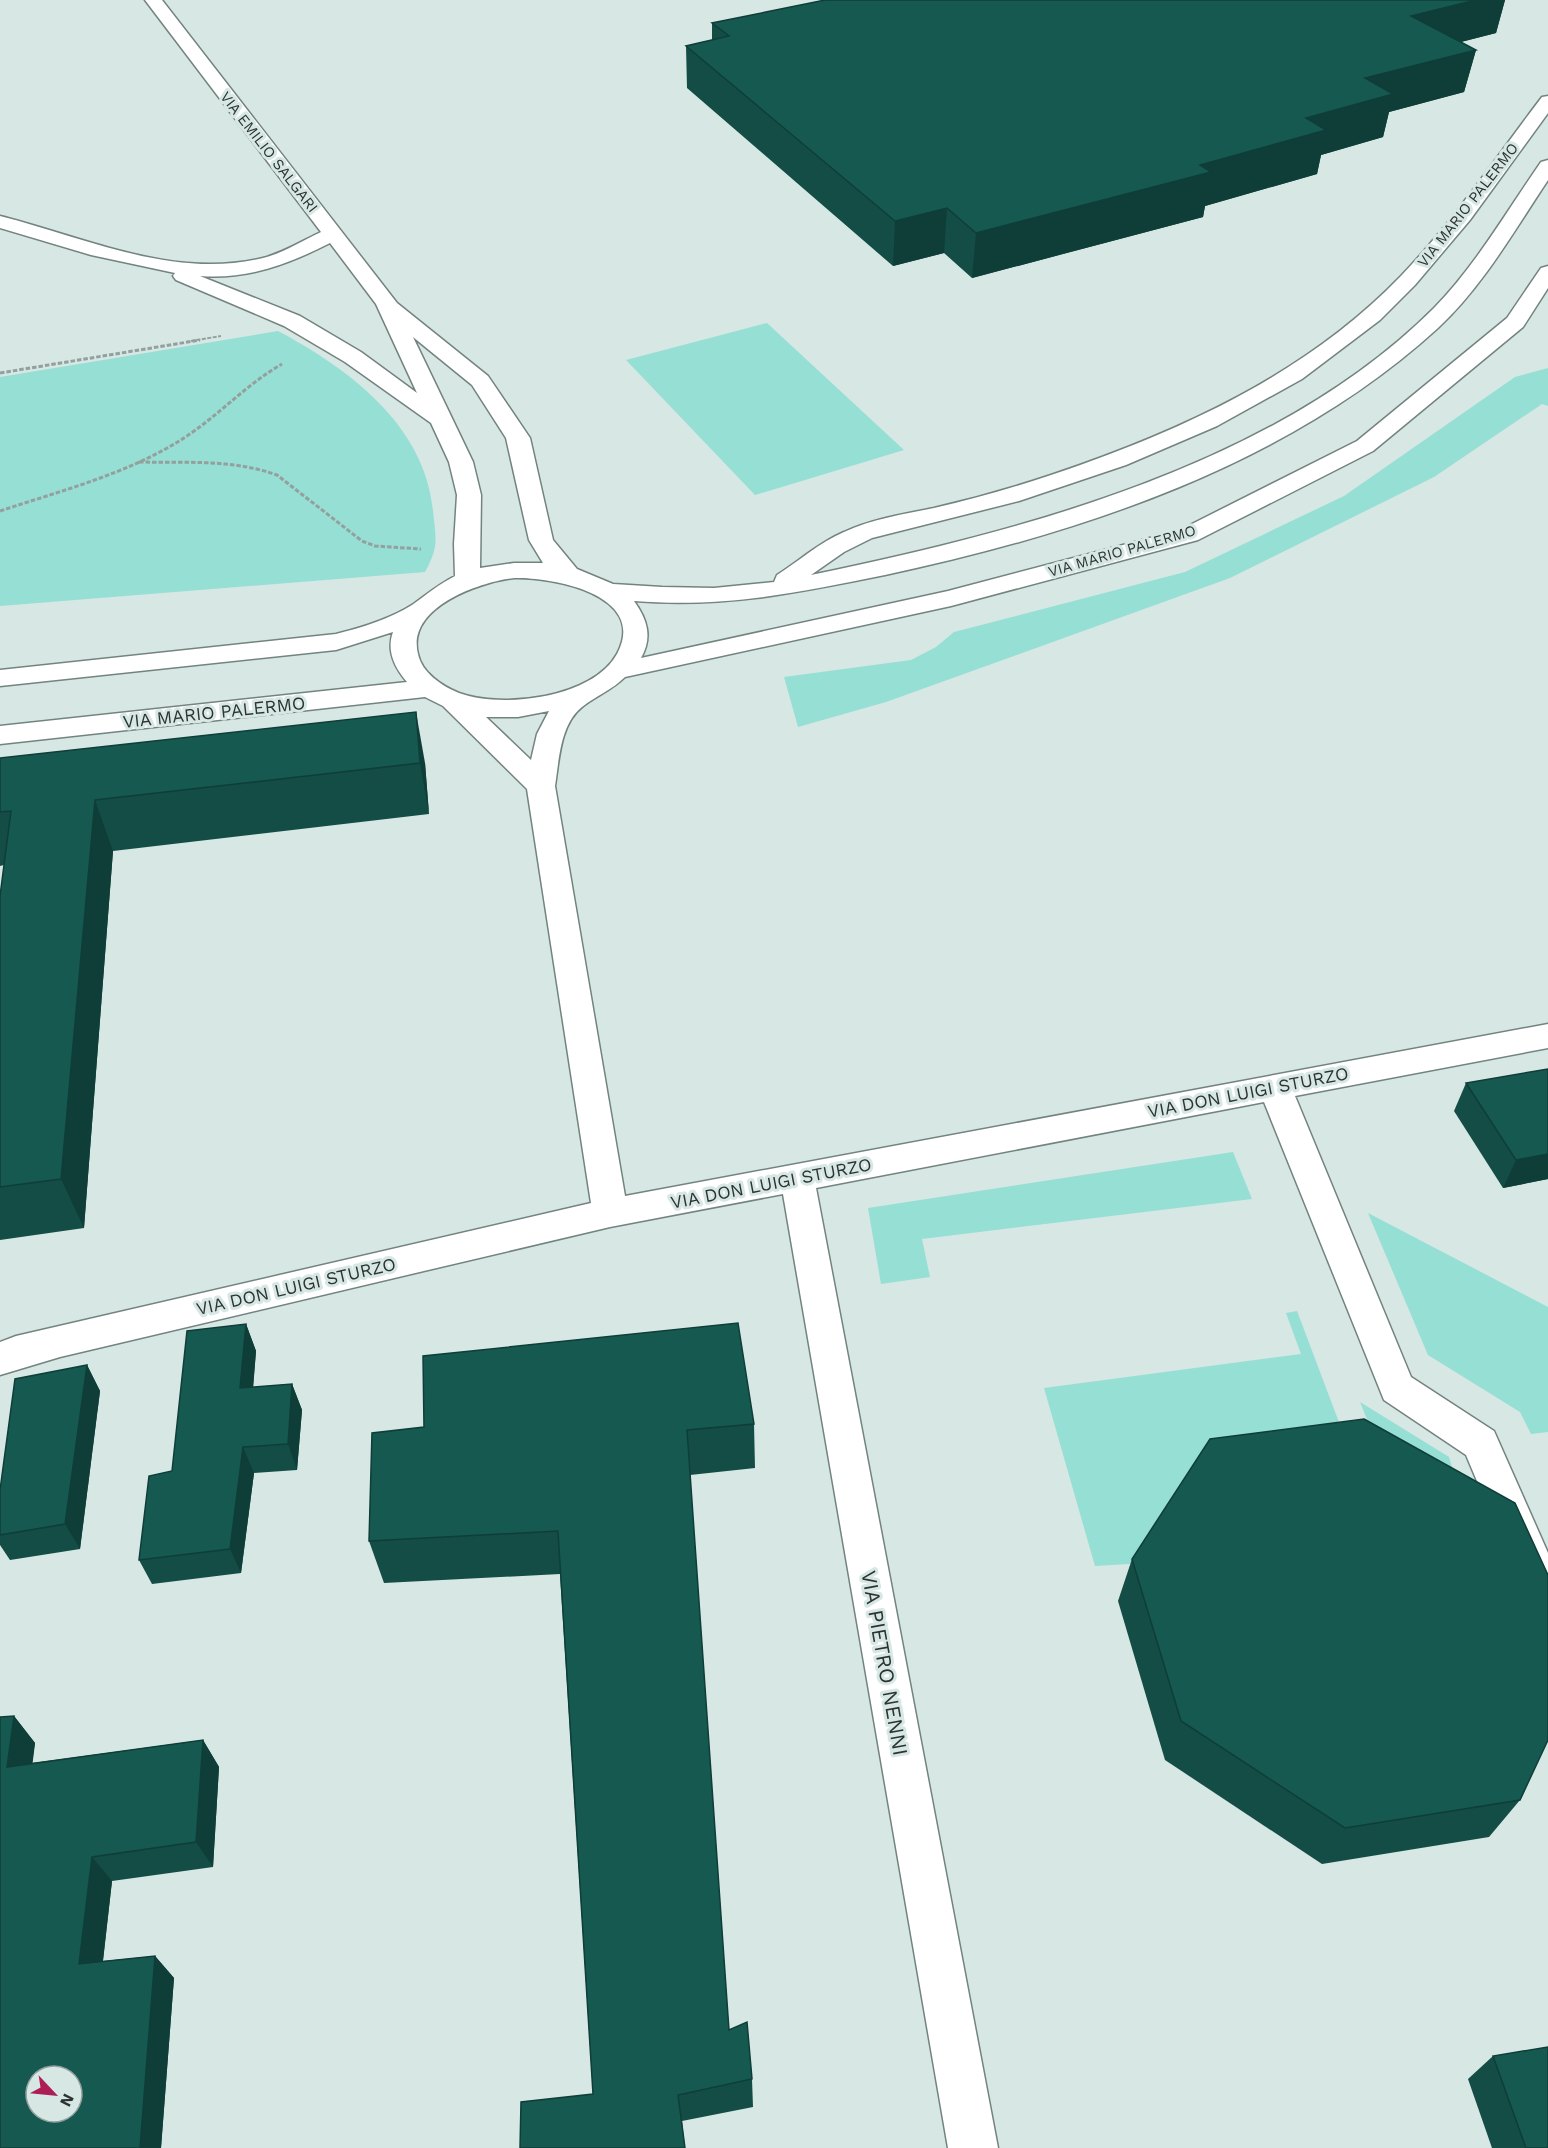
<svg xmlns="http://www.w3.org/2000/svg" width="1548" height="2148" font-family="'Work Sans',sans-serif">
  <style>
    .green { fill: #96dfd4 }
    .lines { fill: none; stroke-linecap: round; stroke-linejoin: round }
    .minor-casing { stroke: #738380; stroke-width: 3 }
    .path-far1 { stroke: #93a09d; stroke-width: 2; stroke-dasharray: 4 1.5; stroke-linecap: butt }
    .path { stroke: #93a09d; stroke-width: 3; stroke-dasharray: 4.5 2; stroke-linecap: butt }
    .minor { fill: #fff; fill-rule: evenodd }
    .wall { fill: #134d46 }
    .shaded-wall { fill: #0f3e39 }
    .building { fill: #165951; stroke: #0f3e39; stroke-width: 1.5; fill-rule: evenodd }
    .labels { text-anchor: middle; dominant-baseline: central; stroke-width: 6; stroke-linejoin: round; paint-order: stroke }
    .far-street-label { font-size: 15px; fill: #2c3332; stroke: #d6e7e4 }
    .street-label { font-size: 18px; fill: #2c3332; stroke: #d6e7e4 }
    .near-street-label { font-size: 21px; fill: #2c3332; stroke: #d6e7e4 }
  </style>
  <rect width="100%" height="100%" fill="#d6e7e4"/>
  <g class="green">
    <path d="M767 323 904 450 755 495 626 360Z"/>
    <path d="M278 331C349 369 425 425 433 511 436 541 439 546 425 572L0 606V377Z"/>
    <path d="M1548 368V406L1542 404 1434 477 1230 578 886 702 798 727 784 677 911 660 936 647 954 632 1185 572 1344 496 1515 377Z"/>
    <path d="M1233 1152 1252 1199 922 1239 930 1277 881 1284 868 1208Z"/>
    <path d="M1368 1213 1548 1307V1432L1531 1434 1520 1412 1428 1355Z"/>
    <path d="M1297 1311 1354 1462 1145 1563 1095 1566 1044 1388 1301 1354 1286 1313Z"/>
    <path d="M1360 1402 1449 1457 1473 1538 1398 1495Z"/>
  </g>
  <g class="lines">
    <defs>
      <path id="minor" d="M145 0H162L397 303 488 376 530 438 553 540 577 569 613 584 662 587 714 588 774 582 777 575C799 561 820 542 844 532 872 519 904 514 934 508 973 499 1012 488 1051 475 1179 432 1305 375 1400 277 1453 222 1496 157 1542 97L1548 96V113L1470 220 1415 285 1380 320 1302 379 1217 426 1126 465 1019 501 872 538 844 552 811 575C1023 531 1276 466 1434 308 1476 265 1507 211 1541 162L1548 160V180C1514 231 1483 286 1438 328 1287 466 1081 533 885 575 796 593 725 608 634 601 647 619 653 637 641 658L948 591 1180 530 1357 441 1507 318 1541 268 1548 266V288L1523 327 1373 451 1198 540 951 606 625 677C612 690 596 696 582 707 560 724 559 761 555 786L625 1196 1548 1024V1048L1295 1096 1411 1377 1494 1431 1548 1553V1619L1533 1614 1466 1455 1384 1400 1264 1102 816 1188 998 2148H948L783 1194 610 1227 60 1357 0 1375V1342L16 1336 591 1203 527 789 443 706 425 697 0 744V726L407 682C395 668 386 651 393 632L336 650 0 686V670L336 634C360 628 390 619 412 605 426 595 439 584 455 576L454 544 457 495 449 462 431 423 345 362 284 326 176 280 173 276 175 273 91 255 0 228V216C84 237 174 280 263 258 283 253 302 241 321 232ZM330 243 376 304 417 393 361 352 300 316 200 276C247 280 289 264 330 243ZM413 337 472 385 506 438 529 540 543 563H514L480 568 481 495 473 462ZM514 578C551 577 649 594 617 654 593 698 502 709 459 693 442 686 422 673 418 654 406 607 480 582 514 578ZM549 711 537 734 531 760 486 717H518Z"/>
    </defs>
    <use href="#minor" class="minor-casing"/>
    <path class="path-far1" d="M191 341 221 336"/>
    <g class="path">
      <path d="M0 373 200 340"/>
      <path d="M139 462C186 463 232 459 277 475L362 541 375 546 421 549"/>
      <path d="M0 511C63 490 131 473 187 436 220 414 247 384 282 364"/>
    </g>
    <use href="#minor" class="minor"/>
  </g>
  <g class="wall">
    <path d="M825 0H1505L1496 33 1461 42 1476 50 1464 92 1389 112 1383 137 1321 155 1317 174 1205 206 1203 217 972 278 944 253 893 266 687 88 686 46 712 40V23Z"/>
    <path d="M0 758 425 763 429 814 113 851 84 1228 0 1240V896L4 865 0 866Z"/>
    <path d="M1548 1069V1179L1503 1188 1454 1111 1466 1083Z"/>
    <path d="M246 1324 256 1351 253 1387 292 1384 302 1410 297 1470 254 1473 241 1573 152 1584 139 1560Z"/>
    <path d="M87 1365 100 1391 80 1549 10 1560 0 1545V1490Z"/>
    <path d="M754 1424 755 1468 690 1475 729 2030 752 2079 753 2107 682 2121 685 2148H520L593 2094 560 1574 384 1583 369 1541 372 1433Z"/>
    <path d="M1132 1559 1520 1800 1489 1837 1322 1864 1165 1760 1118 1601Z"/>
    <path d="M14 1716 35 1743 32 1763 203 1740 219 1767 213 1867 112 1881 103 1961 155 1956 174 1978 161 2148H0Z"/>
    <path d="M1493 2056 1548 2148H1492L1468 2079Z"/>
  </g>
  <g class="shaded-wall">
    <path d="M1476 0H1505L1496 33 1402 57 1411 16Z"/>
    <path d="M1476 50 1464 92 1389 112 1383 137 1321 155 1317 174 1205 206 1203 217 972 278 976 233 1306 118 1365 78Z"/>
    <path d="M947 208 944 253 893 266 895 221Z"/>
    <path d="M416 712 425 763 429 814 420 763Z"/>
    <path d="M95 800 113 851 84 1228 61 1179Z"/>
    <path d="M1548 1154V1179L1503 1188 1516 1160Z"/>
    <path d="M246 1324 256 1351 251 1414 240 1388Z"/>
    <path d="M87 1365 100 1391 80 1549 65 1524Z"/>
    <path d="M292 1384 302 1410 297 1470 288 1444Z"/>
    <path d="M243 1447 254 1473 241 1573 230 1549Z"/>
    <path d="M14 1716 35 1743 29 1793 7 1767Z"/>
    <path d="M203 1740 219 1767 213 1867 196 1842Z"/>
    <path d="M92 1857 112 1881 100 1986 79 1964Z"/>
    <path d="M155 1956 174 1978 161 2148H140Z"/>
  </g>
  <g class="building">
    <path d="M825 0H1476L1411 16 1476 50 1365 78 1393 94 1306 118 1326 130 1200 165 1211 172 976 233 947 208 895 221 686 46 729 36 712 23Z"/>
    <path d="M416 712 420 763 95 800 61 1179 0 1187V896L11 811 0 812V758Z"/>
    <path d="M1548 1069V1154L1516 1160 1466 1083Z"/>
    <path d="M738 1323 754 1424 687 1430 729 2030 747 2022 752 2079 678 2095 685 2148H520L521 2102 593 2094 558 1531 369 1541 372 1433 424 1427 423 1356Z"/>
    <path d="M246 1324 240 1388 292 1384 288 1444 243 1447 230 1549 139 1560 149 1476 172 1471 187 1331Z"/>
    <path d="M87 1365 65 1524 0 1535V1490L15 1379Z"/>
    <path d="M1364 1419 1515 1503 1548 1575V1740L1520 1800 1345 1828 1181 1721 1132 1559 1210 1439Z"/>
    <path d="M14 1716 7 1767 203 1740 196 1842 92 1857 79 1964 155 1956 140 2148H0V1717ZM36 2076H72V2112H36Z"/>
    <path d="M1548 2047V2148H1526L1493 2056Z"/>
  </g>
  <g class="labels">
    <g class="far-street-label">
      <text transform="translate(269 152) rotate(52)">VIA EMILIO SALGARI</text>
      <text transform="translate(1468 205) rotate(-52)">VIA MARIO PALERMO</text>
      <text transform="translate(1122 551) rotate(-16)">VIA MARIO PALERMO</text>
    </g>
    <g class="street-label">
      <text transform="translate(214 712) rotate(-6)">VIA MARIO PALERMO</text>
      <text transform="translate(1248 1092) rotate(-11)">VIA DON LUIGI STURZO</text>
      <text transform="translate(771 1183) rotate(-11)">VIA DON LUIGI STURZO</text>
      <text transform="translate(296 1286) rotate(-13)">VIA DON LUIGI STURZO</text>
    </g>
    <g class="near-street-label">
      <text transform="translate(885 1663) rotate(80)">VIA PIETRO NENNI</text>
    </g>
  </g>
  <g transform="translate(54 2094) rotate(116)"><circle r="28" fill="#d6e7e4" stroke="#929f9d" stroke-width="1.5"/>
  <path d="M0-4.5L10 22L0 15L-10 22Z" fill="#ad1d56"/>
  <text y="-9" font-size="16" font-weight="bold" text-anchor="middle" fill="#2c3332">N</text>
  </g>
</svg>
